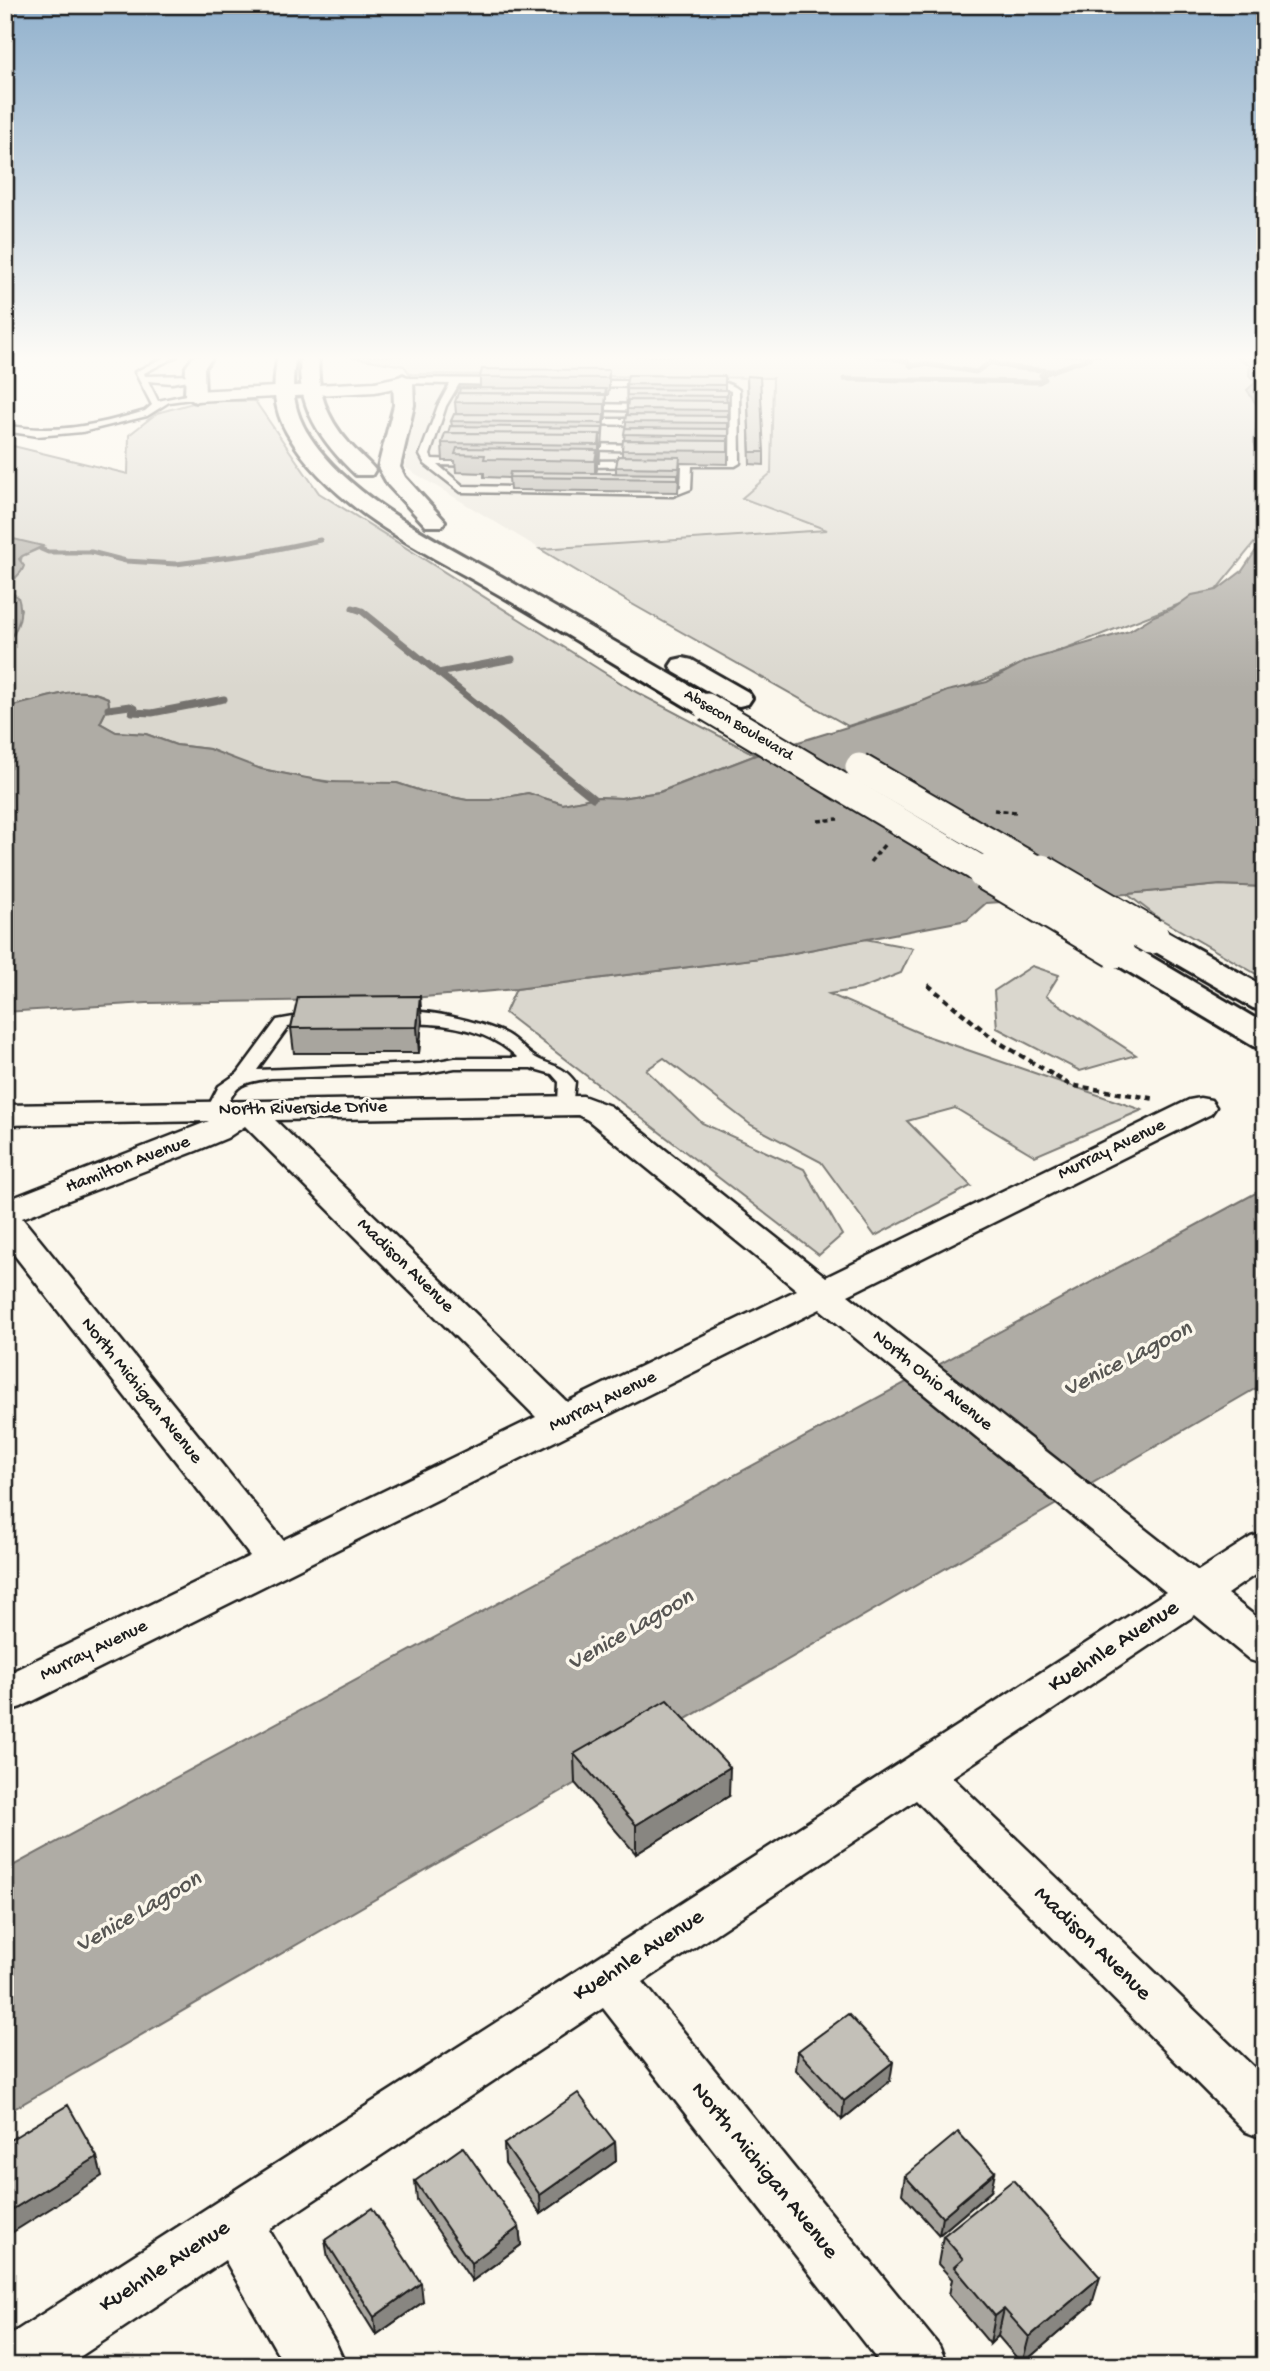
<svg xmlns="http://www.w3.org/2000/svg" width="1270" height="2371" font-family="'Gochi Hand',sans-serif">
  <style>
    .built { fill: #eae6dc }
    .green { fill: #dad7ce; stroke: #7b7a75; stroke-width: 2 }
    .water { fill: #afaca5; stroke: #74726e; stroke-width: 2 }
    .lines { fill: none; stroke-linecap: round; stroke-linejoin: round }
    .stream-far1 { stroke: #74726e; stroke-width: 5 }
    .stream { stroke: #74726e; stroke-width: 7 }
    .service-casing { stroke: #1c1c1c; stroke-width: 5 }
    .minor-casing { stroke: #1c1c1c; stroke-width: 5 }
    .trunk-casing { stroke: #1c1c1c; stroke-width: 6 }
    .path-far1 { stroke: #1c1c1c; stroke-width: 3.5; stroke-dasharray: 5 3.5; stroke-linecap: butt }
    .path { stroke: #1c1c1c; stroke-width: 4.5; stroke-dasharray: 6 4.5; stroke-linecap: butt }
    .service { fill: #fbf7ec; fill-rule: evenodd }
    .minor { fill: #fbf7ec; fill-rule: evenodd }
    .trunk { fill: #fbf7ec; fill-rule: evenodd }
    .trunk-bridge-far1-casing { stroke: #1c1c1c; stroke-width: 31; stroke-linecap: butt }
    .trunk-bridge-casing { stroke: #1c1c1c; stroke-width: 39; stroke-linecap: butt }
    .trunk-bridge-far1 { stroke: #fbf7ec; stroke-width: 27 }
    .trunk-bridge { stroke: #fbf7ec; stroke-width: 35 }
    .wall { fill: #a8a59e; stroke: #1c1c1c; stroke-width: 2 }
    .shaded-wall { fill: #888681; stroke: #1c1c1c; stroke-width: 2 }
    .building { fill: #c3c0b8; stroke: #1c1c1c; stroke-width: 2 }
    .labels { text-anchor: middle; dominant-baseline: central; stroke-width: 7; stroke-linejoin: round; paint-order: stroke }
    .far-street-label { font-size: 16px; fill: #1c1c1c; stroke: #fbf7ec }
    .street-label { font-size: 19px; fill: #1c1c1c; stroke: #fbf7ec }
    .near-street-label { font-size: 23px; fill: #1c1c1c; stroke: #fbf7ec }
    .near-water-label { font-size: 24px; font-style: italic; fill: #575653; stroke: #fbf7ec }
  </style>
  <rect width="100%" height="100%" fill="#fbf7ec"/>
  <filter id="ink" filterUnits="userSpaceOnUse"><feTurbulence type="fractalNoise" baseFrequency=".0143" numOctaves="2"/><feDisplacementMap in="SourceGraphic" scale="14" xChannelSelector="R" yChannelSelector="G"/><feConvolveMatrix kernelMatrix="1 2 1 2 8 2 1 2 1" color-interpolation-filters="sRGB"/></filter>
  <g filter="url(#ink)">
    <path class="built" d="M410 374 774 378 771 473 829 530 540 549 406 468Z"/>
    <g class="green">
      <path d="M345 356H1241L1238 358 1251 365 1249 375 1256 382 1250 395 1259 408 1254 442 1265 470V530L1216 590 963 688 848 726 632 604 540 549 827 530 742 498 771 473 773 378 410 374 404 366Z"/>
      <path d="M200 401H255L319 493 632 690 756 755 659 792 621 798 597 797 563 804 528 793 490 800H467L421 791 397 783 354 785 304 778 245 765 209 749 176 745 146 734 116 732 100 723 109 705 108 698C77 681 38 703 5 707V641L14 634 21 609 7 582 16 578 22 556 41 548 5 537V444L128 474 129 435 157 413Z"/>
      <path d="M1220 885 1265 887V979L1157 917 1127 894Z"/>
      <path d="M865 939 913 948 901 973 860 989 829 994 924 1035 1142 1110 1035 1156 955 1108 907 1121 971 1186 875 1236 821 1162 751 1125 664 1058 646 1070 702 1123 804 1169 842 1235 819 1255 505 1013 516 989 783 955Z"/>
      <path d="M1032 966 1059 975 1046 996 1136 1055 1080 1071 997 1028 994 991Z"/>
    </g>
    <g class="water">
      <path d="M1241 356H1265V470L1254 442 1259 408 1247 390 1256 382 1249 375 1250 365 1238 358Z"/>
      <path d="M5 537 43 546 22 556 19 559 24 566C21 575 15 578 7 582L13 594 18 597C23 612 20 631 5 641Z"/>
      <path d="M1265 537V887L1220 885 1127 894 986 903 967 920 783 955 516 989 401 999 147 1003 5 1012V707C39 703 75 681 108 698L109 705 100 723 116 732 146 734 176 745 209 749 261 769 327 782 397 783 421 791 467 800H490L528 793 563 804 597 797 621 798 660 792 756 755 896 712 947 691 987 682 1026 661 1129 631 1154 616 1174 608 1192 595 1217 590 1242 571Z"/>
      <path d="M1265 1188V1383L5 2114V1870Z"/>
    </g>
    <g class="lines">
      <g class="stream-far1">
        <path d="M876 356 907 361 911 366 923 364 976 372 991 362C1011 370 1031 368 1053 371"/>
        <path d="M844 379 1039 382 1045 379 1041 375 1089 358 1087 356"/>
        <path d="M41 549 48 552H91L126 561 176 564 253 554 320 540"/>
      </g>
      <g class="stream">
        <path d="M353 608 362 611 593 798"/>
        <path d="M438 673 512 659"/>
        <path d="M108 709 130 706 135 709 132 712 152 713 224 699"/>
      </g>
      <defs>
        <g id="service">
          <path d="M167 356H177L144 373 145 376 195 375 199 378 172 383 148 381 158 401 195 393 199 396 198 398 169 402 147 416 82 432 37 436 5 431V425C53 435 99 425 145 411L152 405 135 372Z"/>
          <path d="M403 378 504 379 508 382 504 385 459 384 446 406 430 455 432 459 482 461V465L479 466 438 465 463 486 672 490 681 487 682 466 573 467 568 464 573 461 730 460 731 391 724 388 701 386 700 384C711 378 729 382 739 390L740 463 735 466H692L691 489 673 496 461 492 425 464 420 455 438 406 450 384 400 383Z"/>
          <path d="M582 381H648L652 384 648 387 585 386Z"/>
          <path d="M582 404 648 405 652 408 648 411 579 409 578 407Z"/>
          <path d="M580 419H647L652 422 647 425 577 424V420Z"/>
          <path d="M579 444 645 445 650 448 645 451 576 449 574 447Z"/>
          <path d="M316 1013 322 1015 324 1018 322 1021 288 1027 257 1070 421 1064 455 1058H518C495 1035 462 1026 430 1024 418 1023 401 1026 392 1018 409 1001 487 1024 506 1034 519 1041 528 1055 540 1060 556 1067 564 1067 575 1082L572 1107H560L558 1103 559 1082 552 1074 531 1068H455L421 1074 271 1078C234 1084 239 1085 220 1115H208L206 1111 219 1086 238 1073 277 1020Z"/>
        </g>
        <g id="minor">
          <path d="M403 376 409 377 411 381 409 385 375 392 195 401 187 396 195 391 375 382Z"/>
          <path d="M583 1096 610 1106 826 1277 1189 1100 1200 1098 1211 1100 1216 1107 1211 1114 848 1295 1198 1571 1251 1537 1265 1533V1568L1227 1594 1265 1624V1665L1250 1660 1195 1615 952 1777 1265 2078V2139L1246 2132 916 1800 643 1982 939 2346 948 2366H882L603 2008 269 2230 337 2346 346 2366H285L225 2260 66 2366H5V2338L1166 1592 820 1309 21 1707 5 1712V1675L250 1556 5 1243V1201L209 1121 5 1125V1105ZM578 1115 588 1120 797 1290 567 1402 275 1120ZM245 1126 536 1417 283 1540 22 1218 196 1151 227 1138Z"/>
        </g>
        <g id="trunk">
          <path d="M194 356H213L204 368 205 396 195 402 185 396 186 367Z"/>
          <path d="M278 356H296C290 386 293 412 310 437 354 503 447 545 513 583 581 622 649 662 717 701L720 707 717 713 707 715 697 713C633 675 570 636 505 598 430 554 333 512 287 433 273 408 272 384 278 356Z"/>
          <path d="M301 356H319C316 389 326 417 348 442 356 452 367 460 375 470L372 475H356C322 443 295 405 301 356Z"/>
          <path d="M403 375 413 381 414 405 400 467 405 477 445 521 442 526H426L388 485 378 467 394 405 393 381Z"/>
          <path d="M683 658 692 660 748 692 752 698 748 704 739 706 730 704 674 672 670 666 674 660Z"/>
          <path d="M1151 926 1162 929 1265 987V1011L1253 1008 1140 943 1135 936 1140 929Z"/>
          <path d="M1116 940 1128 943 1265 1024V1049L1253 1046 1104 957 1100 950 1104 943Z"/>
        </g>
      </defs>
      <use href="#service" class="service-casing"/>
      <use href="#minor" class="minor-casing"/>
      <use href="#trunk" class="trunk-casing"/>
      <g class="path-far1">
        <path d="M994 810 1017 812"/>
        <path d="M818 821 838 819"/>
        <path d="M870 862 885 844"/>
      </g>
      <path class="path" d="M928 985 995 1040 1070 1085 1156 1099"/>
      <use href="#service" class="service"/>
      <use href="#minor" class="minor"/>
      <use href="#trunk" class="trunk"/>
      <defs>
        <g id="trunk-bridge-far1">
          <path d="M707 707 988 874"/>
          <path d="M859 767 1044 874"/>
        </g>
        <g id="trunk-bridge">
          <path d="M985 872 1116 950"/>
          <path d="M1041 872 1151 936"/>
        </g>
      </defs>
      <use href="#trunk-bridge-far1" class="trunk-bridge-far1-casing"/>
      <use href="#trunk-bridge" class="trunk-bridge-casing"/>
      <use href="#trunk-bridge-far1" class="trunk-bridge-far1"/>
      <use href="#trunk-bridge" class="trunk-bridge"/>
    </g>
    <g class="wall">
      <path d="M609 370V387L608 395H606V412L604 421 602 447H600L599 463H597L596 473H616V467L622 456V450L624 440 627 415 626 384 725 376V390L727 401H728V464L680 463 678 492 510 490 509 478 484 477V473L456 472 455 461H443L442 443 452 426 451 421 456 414 455 402 480 388V377Z"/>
      <path d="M747 376 764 452V465L750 464Z"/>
      <path d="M422 1021 419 1053H294L291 1028Z"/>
      <path d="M574 1754 729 1796 636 1854 575 1783Z"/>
      <path d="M798 2051 890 2081 842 2120 796 2070Z"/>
      <path d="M615 2142 616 2161 541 2214 505 2163 504 2144Z"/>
      <path d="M905 2176 991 2191 939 2235 902 2194Z"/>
      <path d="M415 2181 519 2227 521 2245 472 2281 417 2200Z"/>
      <path d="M943 2236 1092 2304 1022 2364 998 2336 990 2344 949 2295 952 2279 938 2264Z"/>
      <path d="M325 2240 423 2302 376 2335 328 2258Z"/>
    </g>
    <g class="shaded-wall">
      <path d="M606 389V412L605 421V404Z"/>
      <path d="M600 434V452L599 463V445Z"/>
      <path d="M597 450V469L595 479V461Z"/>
      <path d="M420 996 422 1021 419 1053 417 1027Z"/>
      <path d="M730 1767 729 1796 636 1854V1825Z"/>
      <path d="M893 2062 890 2081 842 2120 844 2101Z"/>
      <path d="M615 2142 616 2161 541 2214 540 2195Z"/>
      <path d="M97 2157 102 2176 5 2237V2214Z"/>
      <path d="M995 2172 991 2191 939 2235 942 2217Z"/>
      <path d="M519 2227 521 2245 472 2281 471 2263Z"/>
      <path d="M1100 2277 1092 2304 1022 2364 1029 2337Z"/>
      <path d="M421 2283 423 2302 376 2335 374 2317Z"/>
      <path d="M1004 2309 998 2336 990 2344 995 2316Z"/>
    </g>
    <g class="building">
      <path d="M482 369 609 370 608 378 480 377Z"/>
      <path d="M628 375 725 376V385L626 384Z"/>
      <path d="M747 376 760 377 764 452H750Z"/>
      <path d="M460 388 606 389 605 394 459 393Z"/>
      <path d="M627 389 727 390V396L627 395Z"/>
      <path d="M458 393 606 395 605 404 455 402Z"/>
      <path d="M628 400 728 401V410L627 409Z"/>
      <path d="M454 414 604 415 603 423 451 421Z"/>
      <path d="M626 415 728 416 729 423 625 422Z"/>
      <path d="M450 426 603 428 602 435 448 433Z"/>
      <path d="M625 428 729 429V436L624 434Z"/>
      <path d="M445 433 600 434 599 445 442 443Z"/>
      <path d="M623 440 728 441V451L622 450Z"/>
      <path d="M457 448 597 450 595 461 484 459 485 455 455 454Z"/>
      <path d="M618 456 680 457 679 468 616 467Z"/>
      <path d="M510 472 678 474V479L509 477Z"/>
      <path d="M420 996 417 1027 291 1028 298 997Z"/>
      <path d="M667 1700 730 1767 636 1825 574 1754Z"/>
      <path d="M848 2014 893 2062 844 2101 798 2051Z"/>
      <path d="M578 2093 615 2142 540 2195 504 2144Z"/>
      <path d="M68 2105 97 2157 5 2214V2143Z"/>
      <path d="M958 2132 995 2172 942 2217 905 2176Z"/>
      <path d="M463 2147 519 2227 471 2263 415 2181Z"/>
      <path d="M1013 2180 1100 2277 1029 2337 1004 2309 995 2316 954 2267 963 2259 943 2236Z"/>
      <path d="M372 2208 421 2283 374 2317 325 2240Z"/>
    </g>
  </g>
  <linearGradient id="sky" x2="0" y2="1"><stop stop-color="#91b1cd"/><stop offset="0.52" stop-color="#fdfbf6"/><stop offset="1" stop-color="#fdfbf6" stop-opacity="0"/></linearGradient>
  <rect width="1270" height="688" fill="url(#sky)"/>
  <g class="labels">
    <g class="far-street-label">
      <text transform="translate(738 726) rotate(31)">Absecon Boulevard</text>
    </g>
    <g class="street-label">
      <text transform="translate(303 1109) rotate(-1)">North Riverside Drive</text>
      <text transform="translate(1112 1150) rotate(-26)">Murray Avenue</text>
      <text transform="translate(128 1165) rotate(-21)">Hamilton Avenue</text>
      <text transform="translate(405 1266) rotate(44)">Madison Avenue</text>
      <text transform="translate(932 1381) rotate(39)">North Ohio Avenue</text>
      <text transform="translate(141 1391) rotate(51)">North Michigan Avenue</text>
      <text transform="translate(603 1402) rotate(-26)">Murray Avenue</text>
      <text transform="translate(94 1651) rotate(-26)">Murray Avenue</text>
    </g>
    <g class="near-street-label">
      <text transform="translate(1114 1647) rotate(-33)">Kuehnle Avenue</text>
      <text transform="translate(1092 1944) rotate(44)">Madison Avenue</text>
      <text transform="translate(639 1956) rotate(-33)">Kuehnle Avenue</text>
      <text transform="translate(764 2171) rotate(51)">North Michigan Avenue</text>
      <text transform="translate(165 2267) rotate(-33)">Kuehnle Avenue</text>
    </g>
    <g class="near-water-label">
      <text transform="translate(1128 1360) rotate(-27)">Venice Lagoon</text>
      <text transform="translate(631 1631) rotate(-30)">Venice Lagoon</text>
      <text transform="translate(139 1913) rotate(-30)">Venice Lagoon</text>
    </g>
  </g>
  <rect width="1270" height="2371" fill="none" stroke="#fbf7ec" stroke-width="28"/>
  <rect x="14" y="14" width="1242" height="2343" fill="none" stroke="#1c1c1c" stroke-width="2.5" filter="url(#ink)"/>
</svg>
